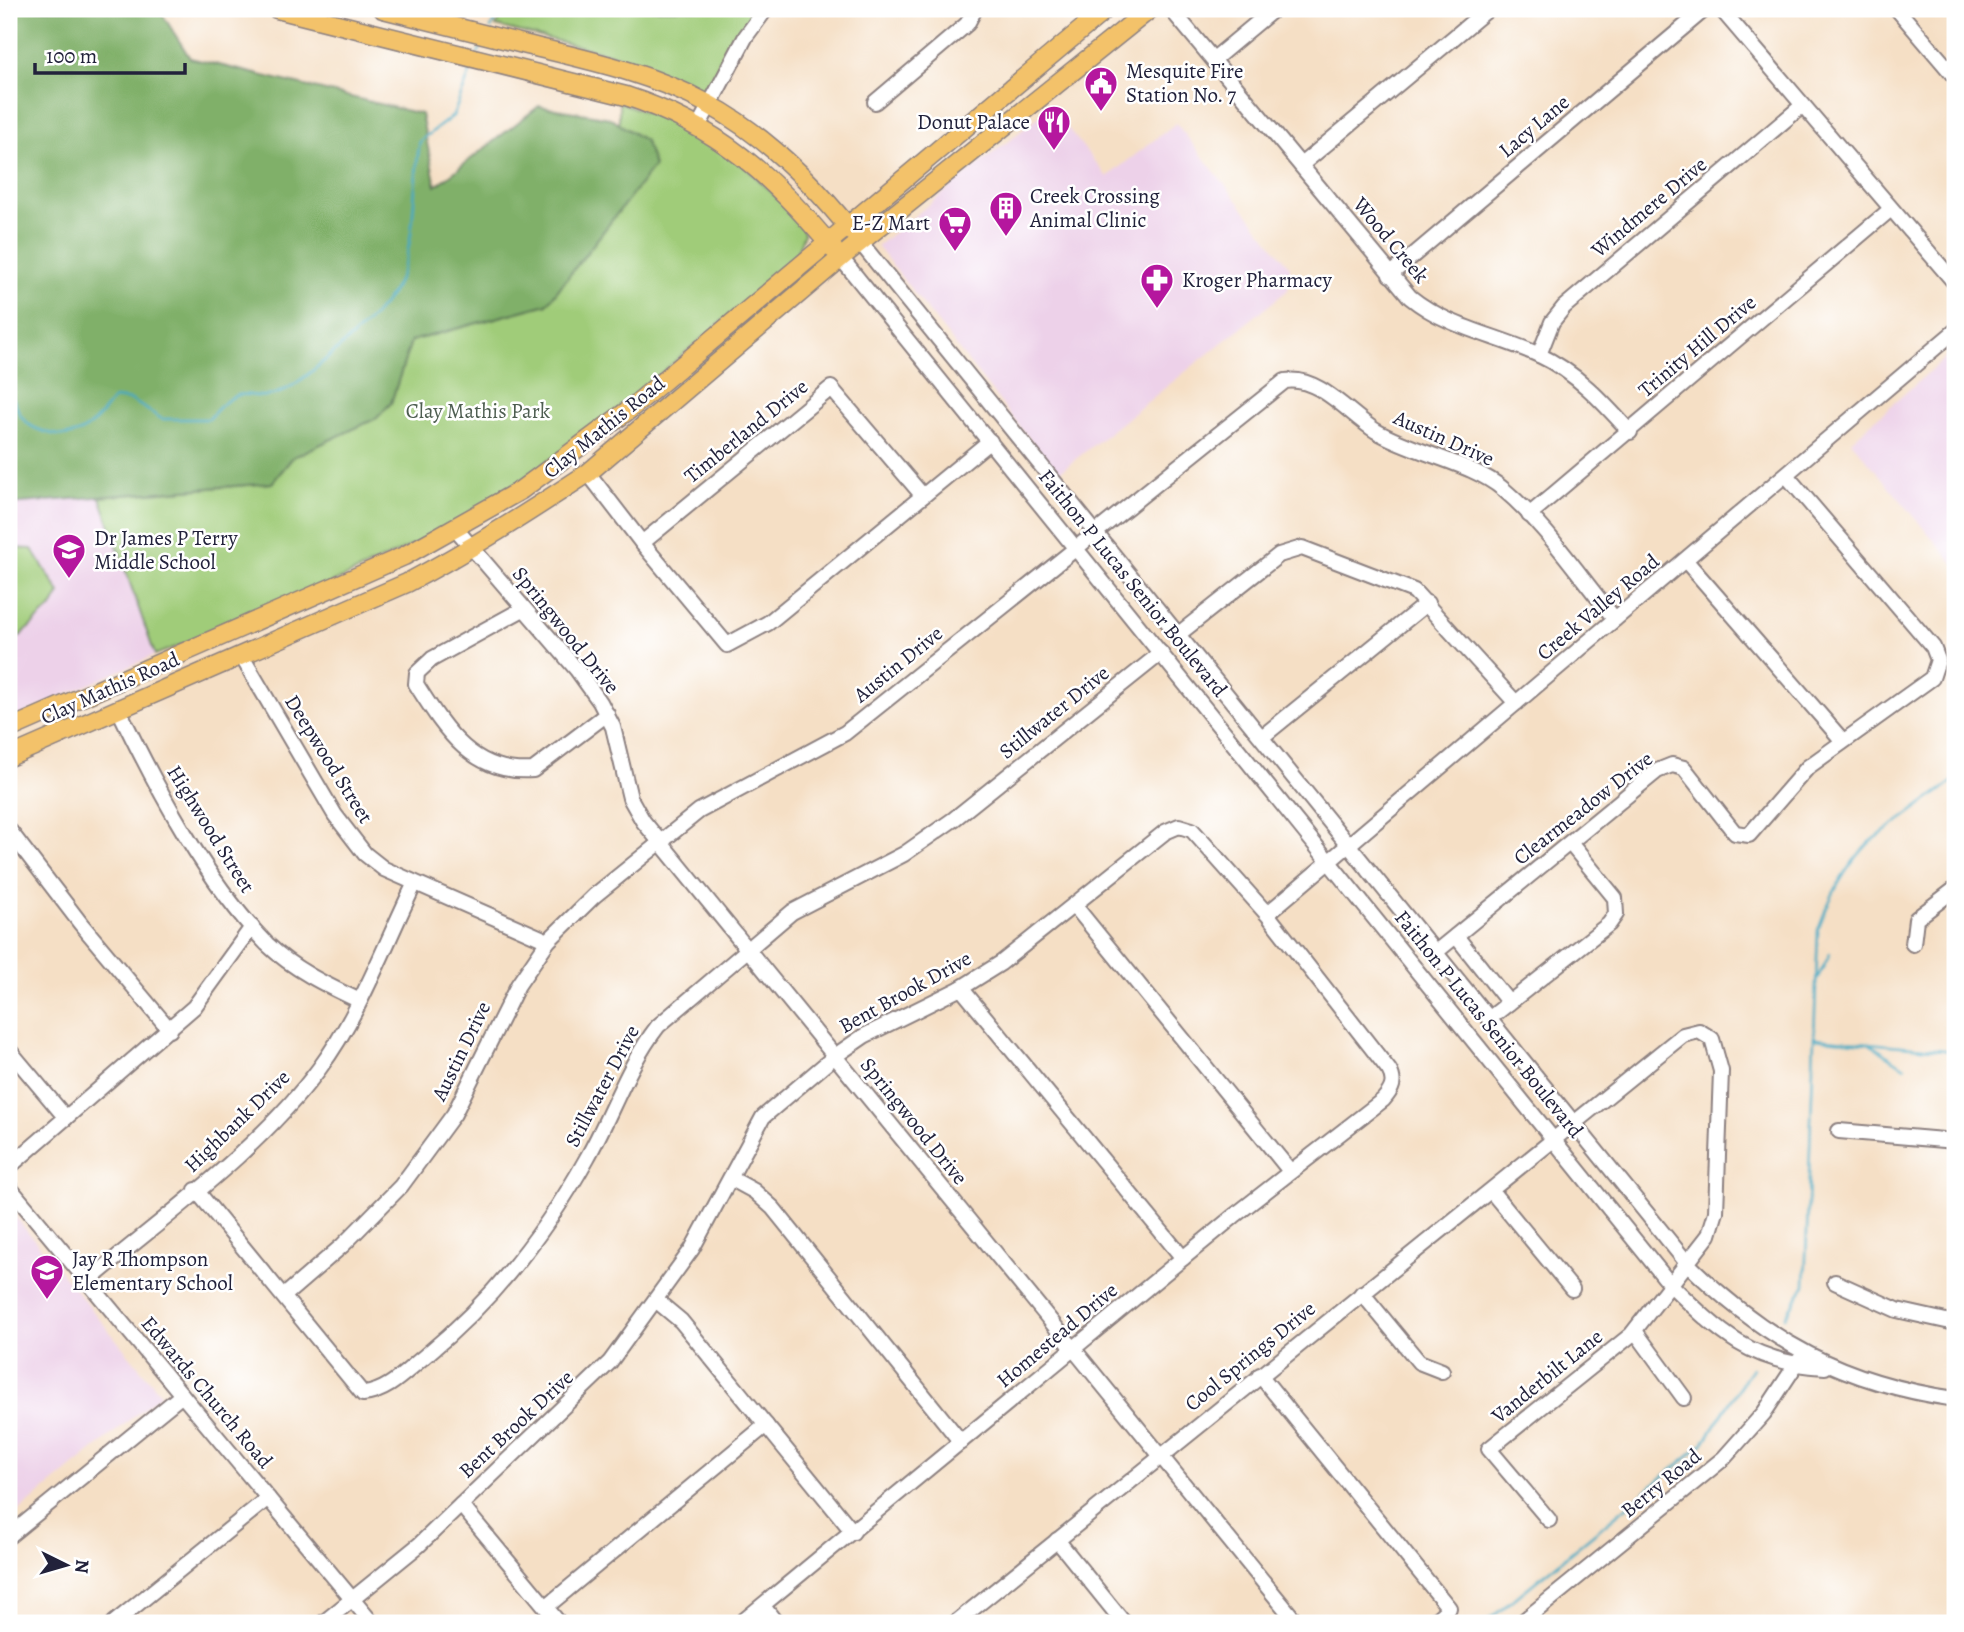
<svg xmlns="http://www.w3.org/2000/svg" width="1964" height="1632" font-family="Alegreya,serif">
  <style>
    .built { fill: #edd1e9 }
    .green { fill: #a0cc79; stroke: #61775a; stroke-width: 2 }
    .forest { fill: #80b069; stroke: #516952; stroke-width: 2 }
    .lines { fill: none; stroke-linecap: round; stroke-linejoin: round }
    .stream { stroke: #43a9c3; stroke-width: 2.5 }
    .minor-casing { stroke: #8c8080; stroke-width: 18 }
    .major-casing { stroke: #8c8080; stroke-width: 21 }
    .minor { stroke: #fff; stroke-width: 14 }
    .major { stroke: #f3c26a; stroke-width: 18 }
    .labels { text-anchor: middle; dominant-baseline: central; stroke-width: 5; stroke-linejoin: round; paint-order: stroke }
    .poi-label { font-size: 21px; fill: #22223b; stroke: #fff; text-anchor: start }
    .street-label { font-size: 21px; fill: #22223b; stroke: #fff }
    .park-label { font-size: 21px; fill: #4e5e51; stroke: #fff }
  </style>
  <rect width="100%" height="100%" fill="#fff"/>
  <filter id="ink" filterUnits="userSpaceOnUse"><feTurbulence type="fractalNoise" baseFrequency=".0143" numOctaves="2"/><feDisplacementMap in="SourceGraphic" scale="14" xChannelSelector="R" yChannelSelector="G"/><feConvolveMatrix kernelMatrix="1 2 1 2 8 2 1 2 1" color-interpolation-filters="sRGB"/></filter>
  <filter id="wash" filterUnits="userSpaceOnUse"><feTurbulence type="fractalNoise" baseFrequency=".00686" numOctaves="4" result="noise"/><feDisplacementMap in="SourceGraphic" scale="28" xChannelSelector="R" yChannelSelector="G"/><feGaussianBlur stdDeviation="1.57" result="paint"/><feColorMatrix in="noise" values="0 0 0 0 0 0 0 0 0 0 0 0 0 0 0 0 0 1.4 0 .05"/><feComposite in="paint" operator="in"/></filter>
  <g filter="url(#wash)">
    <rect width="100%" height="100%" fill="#f5dfc5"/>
    <g class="built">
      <path d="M1051 107 1107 177 1176 123 1290 267 1288 290 1057 474 877 246Z"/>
      <path d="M1955 349V565L1851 441Z"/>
      <path d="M100 497 155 655 9 720V504Z"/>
      <path d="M9 1209 161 1394 9 1519Z"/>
    </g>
    <g class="green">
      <path d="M504 9H759L709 95 619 56 496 26Z"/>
      <path d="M619 102 671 121 739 161 801 220 804 234 794 260 604 422 462 522 275 610 155 655 100 497 272 483 293 457 377 418 391 403 411 341 547 304 653 166 645 141 619 124Z"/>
      <path d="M9 548 32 549 60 593 53 606 9 646Z"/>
    </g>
    <path class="forest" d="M9 9H159L190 58 421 114 436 186 539 106 610 118 645 141 654 166 547 304 411 341 391 403 377 418 293 457 272 483 9 504Z"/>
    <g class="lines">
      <g class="stream">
        <path d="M491 28 500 9"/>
        <path d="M478 53 485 40"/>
        <path d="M9 394C16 400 16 410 22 417 29 427 38 430 49 433 82 443 96 421 114 398L131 400 162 419H209C245 374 247 408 283 391 302 382 321 363 338 349 361 329 388 306 400 277 417 235 412 185 420 141L453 116 473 65"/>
        <path d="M1817 979 1830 954"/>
        <path d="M1814 1038 1955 1051"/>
        <path d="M1870 1044 1905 1067"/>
        <path d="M1785 1317 1805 1285 1818 930C1830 896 1844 869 1869 843L1955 780"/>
        <path d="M1485 1623 1703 1444 1752 1368"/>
      </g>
    </g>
  </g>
  <g filter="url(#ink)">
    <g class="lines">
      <defs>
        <g id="minor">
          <path d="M1171 9 1410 297C1448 328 1496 335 1539 355 1576 372 1603 402 1630 432"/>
          <path d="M1721 9 1955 283"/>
          <path d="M1897 9 1955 77"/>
          <path d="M1214 59 1274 9"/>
          <path d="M875 102 967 24 975 9"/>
          <path d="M699 125 746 36 766 9"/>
          <path d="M1301 165 1488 9"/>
          <path d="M860 242 1687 1263C1767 1342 1844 1383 1955 1399"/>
          <path d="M841 258 1670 1284C1721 1334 1751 1363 1825 1367"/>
          <path d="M1390 275 1705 9"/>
          <path d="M1539 355 1552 322 1564 307 1803 105"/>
          <path d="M588 473 642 543 727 645 768 623 990 441"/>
          <path d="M1529 515 1891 209"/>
          <path d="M456 529 577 670 600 702 613 727 630 798 643 821 1297 1623"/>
          <path d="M642 543 831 388 923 496"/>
          <path d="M1686 561 1842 740"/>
          <path d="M523 609 432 659 417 673 416 684C444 728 472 775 533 770L607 714"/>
          <path d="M1180 633 1279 555 1302 548 1414 591 1516 703"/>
          <path d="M241 655 335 815 365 854 384 869 548 941"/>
          <path d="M119 710C156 787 207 883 267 944 293 969 326 985 358 1000"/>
          <path d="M1262 737 1427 603"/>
          <path d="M9 830 81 924 170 1030"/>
          <path d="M1074 905 1290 1171"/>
          <path d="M1267 914 1955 331"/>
          <path d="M1456 936 1509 1003"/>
          <path d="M1913 944 1916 919 1955 889"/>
          <path d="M1436 952 1657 771 1672 765 1684 768 1735 833 1749 835 1808 767 1932 678 1938 660 1933 647 1786 475"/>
          <path d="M961 988 1183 1258"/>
          <path d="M1490 1018 1609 924 1616 914 1615 898 1570 843"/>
          <path d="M9 1050 66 1118"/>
          <path d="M1839 1131 1955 1141"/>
          <path d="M9 1167 194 1007 252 927"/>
          <path d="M732 1179 754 1191 773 1208 961 1442"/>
          <path d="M9 1187 372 1623"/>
          <path d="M196 1190 363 1394C388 1392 406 1371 425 1356 491 1302 546 1232 587 1158 612 1114 627 1066 658 1026L792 912 904 854 954 819 1161 653"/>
          <path d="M1492 1192 1572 1289"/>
          <path d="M87 1282C165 1216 258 1151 319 1069 360 1014 385 944 415 883"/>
          <path d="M1835 1282 1897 1310 1955 1323"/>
          <path d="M1362 1293 1419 1362 1442 1371"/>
          <path d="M284 1296 343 1245 401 1186 454 1114 518 985 548 941 594 896 699 811 845 733 1285 381C1318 375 1349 414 1376 431 1413 453 1473 463 1503 489 1546 525 1579 576 1615 619"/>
          <path d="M657 1301 681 1321 853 1532"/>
          <path d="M1635 1331 1684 1398"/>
          <path d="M1260 1375 1449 1608 1432 1623"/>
          <path d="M461 1505 559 1623"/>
          <path d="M9 1536 182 1395"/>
          <path d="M1057 1540 1124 1623"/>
          <path d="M763 1606 776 1623"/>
          <path d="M546 1607 766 1425"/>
          <path d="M114 1623 268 1498"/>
          <path d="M323 1623 419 1545 610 1362 692 1249 763 1117 835 1056 864 1036 961 988 1001 963 1165 832 1179 826 1192 830 1267 914 1389 1070C1396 1082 1392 1090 1383 1100L1234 1216 741 1623"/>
          <path d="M955 1623 1683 1035 1699 1031 1712 1039 1721 1071 1716 1212 1709 1235 1631 1335 1489 1449 1549 1520"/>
          <path d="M1521 1623 1724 1458 1764 1413 1799 1360"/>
        </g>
        <g id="major">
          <path d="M277 9 626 96C718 126 773 176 834 250"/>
          <path d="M383 9C431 21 479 33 527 45 589 60 651 73 708 104 765 135 813 183 853 233"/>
          <path d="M9 729 404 556 521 490 630 409 1106 9"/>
          <path d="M9 757 407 583C470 550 529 512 588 473L849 251 1150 9"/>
        </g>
      </defs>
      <use href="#minor" class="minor-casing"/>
      <use href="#major" class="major-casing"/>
      <use href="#minor" class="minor"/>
      <use href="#major" class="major"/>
    </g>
  </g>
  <defs>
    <symbol id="civic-pin" viewBox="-11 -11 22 30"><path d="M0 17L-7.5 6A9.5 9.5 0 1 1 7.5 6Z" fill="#b5179e" stroke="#fff"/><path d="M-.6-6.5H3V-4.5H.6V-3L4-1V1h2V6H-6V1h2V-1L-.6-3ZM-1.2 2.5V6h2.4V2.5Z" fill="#fff"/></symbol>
    <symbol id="restaurant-pin" viewBox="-11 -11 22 30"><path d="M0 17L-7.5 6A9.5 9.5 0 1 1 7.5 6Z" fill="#b5179e" stroke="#fff"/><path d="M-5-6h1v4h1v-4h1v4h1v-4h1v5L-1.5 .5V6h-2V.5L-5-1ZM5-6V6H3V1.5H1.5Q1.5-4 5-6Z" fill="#fff"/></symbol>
    <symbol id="building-pin" viewBox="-11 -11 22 30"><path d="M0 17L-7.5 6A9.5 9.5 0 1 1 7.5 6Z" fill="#b5179e" stroke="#fff"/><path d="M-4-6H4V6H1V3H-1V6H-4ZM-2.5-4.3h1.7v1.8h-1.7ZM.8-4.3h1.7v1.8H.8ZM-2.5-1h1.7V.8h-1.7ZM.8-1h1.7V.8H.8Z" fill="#fff"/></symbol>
    <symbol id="supermarket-pin" viewBox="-11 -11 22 30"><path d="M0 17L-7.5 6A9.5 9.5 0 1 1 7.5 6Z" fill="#b5179e" stroke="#fff"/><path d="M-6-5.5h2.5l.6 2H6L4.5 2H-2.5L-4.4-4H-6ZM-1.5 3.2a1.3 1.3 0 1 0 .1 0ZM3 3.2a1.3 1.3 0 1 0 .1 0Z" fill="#fff"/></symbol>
    <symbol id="pharmacy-pin" viewBox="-11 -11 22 30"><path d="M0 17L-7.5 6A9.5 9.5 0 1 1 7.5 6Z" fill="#b5179e" stroke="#fff"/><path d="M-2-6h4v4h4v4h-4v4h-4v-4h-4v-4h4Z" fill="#fff"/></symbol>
    <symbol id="school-pin" viewBox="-11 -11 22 30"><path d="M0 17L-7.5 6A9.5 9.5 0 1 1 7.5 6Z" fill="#b5179e" stroke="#fff"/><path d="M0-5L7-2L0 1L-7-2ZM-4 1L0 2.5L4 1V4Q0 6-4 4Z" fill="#fff"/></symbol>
  </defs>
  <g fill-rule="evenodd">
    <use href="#civic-pin" x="1082" y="64" width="38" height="52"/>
    <use href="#restaurant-pin" x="1035" y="103" width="38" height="52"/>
    <use href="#building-pin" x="987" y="189" width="38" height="52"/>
    <use href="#supermarket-pin" x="936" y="204" width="38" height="52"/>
    <use href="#pharmacy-pin" x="1138" y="261" width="38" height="52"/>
    <use href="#school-pin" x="50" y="531" width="38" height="52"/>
    <use href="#school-pin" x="28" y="1252" width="38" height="52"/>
  </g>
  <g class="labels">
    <g class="poi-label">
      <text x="1126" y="71">Mesquite Fire<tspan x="1126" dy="24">Station No. 7</tspan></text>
      <text x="1030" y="122" text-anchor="end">Donut Palace</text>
      <text x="1030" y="196">Creek Crossing<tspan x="1030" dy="24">Animal Clinic</tspan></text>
      <text x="930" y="223" text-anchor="end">E-Z Mart</text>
      <text x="1182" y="280">Kroger Pharmacy</text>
      <text x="94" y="538">Dr James P Terry<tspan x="94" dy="24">Middle School</tspan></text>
      <text x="72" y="1259">Jay R Thompson<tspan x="72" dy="24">Elementary School</tspan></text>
    </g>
    <g class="street-label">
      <text transform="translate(1534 126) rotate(-40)">Lacy Lane</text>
      <text transform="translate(1649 207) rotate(-40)">Windmere Drive</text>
      <text transform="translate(1391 240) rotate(50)">Wood Creek</text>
      <text transform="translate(1697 346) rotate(-40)">Trinity Hill Drive</text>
      <text transform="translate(604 427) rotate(-39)">Clay Mathis Road</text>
      <text transform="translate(746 431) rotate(-39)">Timberland Drive</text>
      <text transform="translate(1444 438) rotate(24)">Austin Drive</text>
      <text transform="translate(1133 583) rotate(51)">Faithon P Lucas Senior Boulevard</text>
      <text transform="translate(1598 607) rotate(-40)">Creek Valley Road</text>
      <text transform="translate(566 630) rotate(51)">Springwood Drive</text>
      <text transform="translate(898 664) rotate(-39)">Austin Drive</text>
      <text transform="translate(110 688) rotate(-24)">Clay Mathis Road</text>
      <text transform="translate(1054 712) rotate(-39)">Stillwater Drive</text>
      <text transform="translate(329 759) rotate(58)">Deepwood Street</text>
      <text transform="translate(1583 808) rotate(-38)">Clearmeadow Drive</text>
      <text transform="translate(211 829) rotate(58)">Highwood Street</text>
      <text transform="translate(905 992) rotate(-29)">Bent Brook Drive</text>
      <text transform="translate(1489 1024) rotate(51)">Faithon P Lucas Senior Boulevard</text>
      <text transform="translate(461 1051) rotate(-64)">Austin Drive</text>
      <text transform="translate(602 1086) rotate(-62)">Stillwater Drive</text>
      <text transform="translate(237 1121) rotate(-44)">Highbank Drive</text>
      <text transform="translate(914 1121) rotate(51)">Springwood Drive</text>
      <text transform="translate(1057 1335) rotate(-40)">Homestead Drive</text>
      <text transform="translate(1250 1356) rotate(-39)">Cool Springs Drive</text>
      <text transform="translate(1547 1376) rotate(-39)">Vanderbilt Lane</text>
      <text transform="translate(207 1392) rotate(50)">Edwards Church Road</text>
      <text transform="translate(516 1424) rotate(-43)">Bent Brook Drive</text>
      <text transform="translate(1661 1483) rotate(-39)">Berry Road</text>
    </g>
    <g class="park-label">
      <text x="478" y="411">Clay Mathis Park</text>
    </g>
  </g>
  <rect width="1964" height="1632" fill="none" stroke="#fff" stroke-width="35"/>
  <g transform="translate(66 1565) rotate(95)" stroke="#ffffff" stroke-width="5" paint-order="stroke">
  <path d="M0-5L12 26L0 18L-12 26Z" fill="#22223b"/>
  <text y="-10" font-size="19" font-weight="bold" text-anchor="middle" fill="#22223b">N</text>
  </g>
  <path d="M35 63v10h150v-10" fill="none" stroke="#22223b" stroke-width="3.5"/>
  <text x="46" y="63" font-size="21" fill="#22223b" stroke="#ffffff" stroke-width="5" paint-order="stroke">100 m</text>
</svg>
